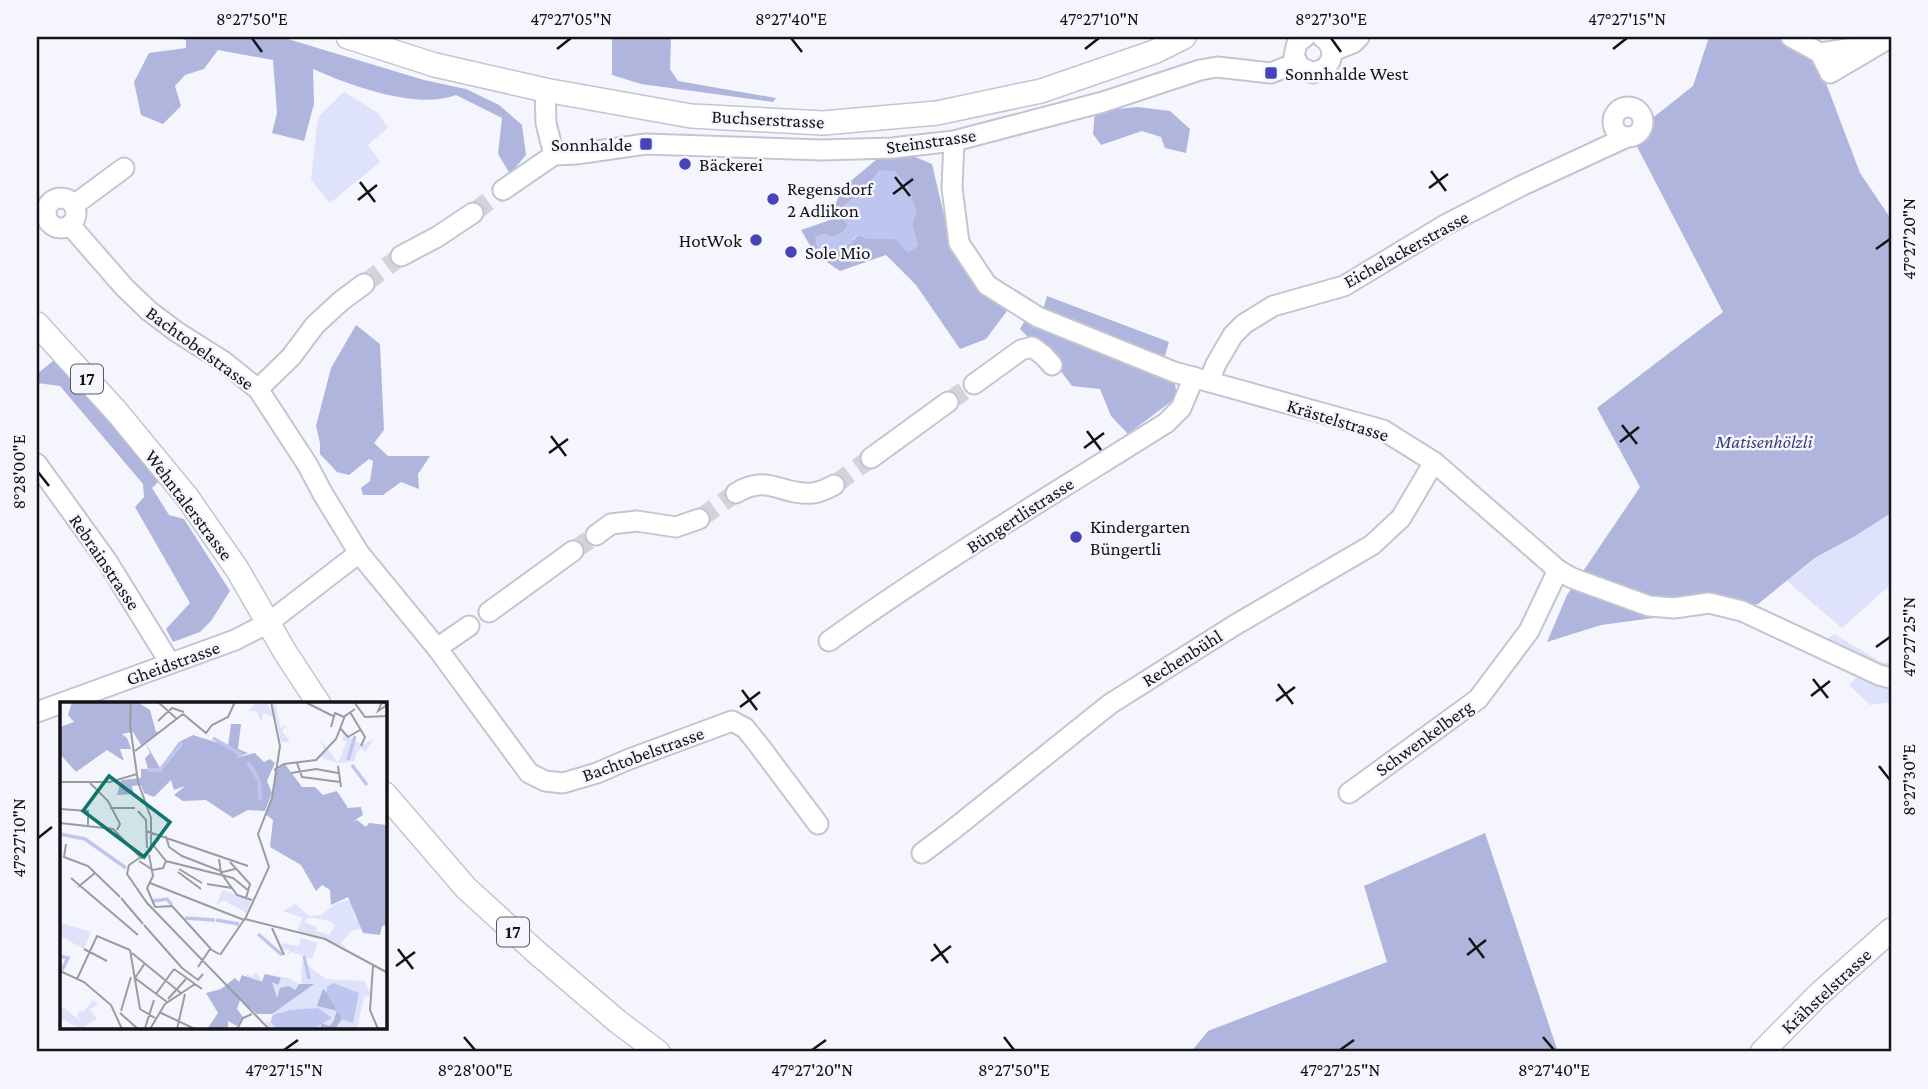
<svg xmlns="http://www.w3.org/2000/svg" width="1928" height="1089" font-family="'Crimson Pro',serif">
	<style>
		.green { fill: #dee2fa }
		.forest { fill: #afb5dd; fill-rule: evenodd }
		.water { fill: #bec5ee }
		.lines { fill: none; stroke-linecap: round; stroke-linejoin: round }
		.minor-tunnel { stroke: #d3d4db; stroke-width: 19; stroke-dasharray: 19 10; stroke-linecap: butt }
		.minor-casing { stroke: #c3c5d0; stroke-width: 23 }
		.major-casing { stroke: #c3c5d0; stroke-width: 26 }
		.minor { stroke: #fff; stroke-width: 19 }
		.major { stroke: #fff; stroke-width: 23 }
		.ticks { fill: none; stroke: #141418; stroke-width: 2.5 }
		.poi-dot { fill: #4642b8; stroke: #f5f6fd; stroke-width: 2.5 }
		.labels { text-anchor: middle; dominant-baseline: central; stroke-width: 5; stroke-linejoin: round; paint-order: stroke }
		.shield { fill: #f5f6fd; stroke: #58585d; stroke-width: 2 }
		.shield-label { font-size: 18px; font-weight: bold; fill: #141418 }
		.poi-label { font-size: 19px; fill: #141418; stroke: #f5f6fd; text-anchor: start }
		.street-label { font-size: 19px; fill: #141418; stroke: #f5f6fd }
		.park-label { font-size: 19px; font-style: italic; fill: #3a3f73; stroke: #f5f6fd }
		.inset-river { fill: none; stroke: #bec5ee; stroke-width: 3.5 }
		.inset-road { fill: none; stroke: #9b9ca1; stroke-width: 2 }
		.view { fill: #0f766e; fill-opacity: 0.15; stroke: #0f766e; stroke-width: 3.5 }
		.inset-edge { fill: none; stroke: #141418; stroke-width: 3.5 }
		.neatline { fill: none; stroke: #141418; stroke-width: 2.5 }
		.ticks-label { font-size: 18px; text-anchor: middle; fill: #141418 }
	</style>
	<rect width="100%" height="100%" fill="#f5f6fd"/>
	<g class="green">
		<path d="M344 92 378 113 388 128 368 145 380 162 330 203 311 180 317 124 320 115Z"/>
		<path d="M1891 513V584L1842 628 1787 581 1815 559Z"/>
		<path d="M1834 634 1881 662 1891 663V702L1870 705 1849 685 1867 668 1822 644Z"/>
	</g>
	<g class="forest">
		<path d="M174 37H281L424 80 466 89 499 105 522 125 526 155 510 174 498 154 502 118 456 95C417 110 351 86 313 69L314 104 304 141 272 133 277 113 273 60 218 50 204 69 185 75 175 86 181 106 163 124 141 115 134 82 149 53 186 48V40Z"/>
		<path d="M612 37H671L670 69 678 81 776 98 773 102 641 84 612 75Z"/>
		<path d="M1709 37H1788L1818 62 1860 173 1891 219V513L1855 536 1815 558 1758 604 1601 625 1547 642 1567 595 1640 487 1597 408 1723 312 1631 135 1693 86Z"/>
		<path d="M1138 107 1170 111 1190 129 1186 153 1165 148 1161 137 1142 131 1101 145 1093 134 1095 111Z"/>
		<path d="M908 154 932 164 950 241 982 291 1007 311 986 339 960 349 916 285 886 255 840 271 815 254 801 230 830 220 841 189 882 155ZM880 170 916 210 912 226 918 246 895 239H868L859 235 839 252 821 251 823 234 833 237 842 233 848 226 842 208 870 183Z"/>
		<path d="M1047 296 1169 342 1164 359 1043 310Z"/>
		<path d="M1025 320 1174 377 1177 397 1128 434 1111 416 1100 389 1072 386 1057 366 1020 329Z"/>
		<path d="M356 325 380 344 384 430 374 443 388 456H430L418 474 419 489 401 482 383 495H363L361 488 370 481 373 461 369 459 349 475 337 472 320 454V443L316 426 331 368Z"/>
		<path d="M59 356 158 482 152 488 169 515 184 519 230 591 211 621 200 632 173 642 166 629 190 603 135 507 144 497 143 484 60 386 37 383V374Z"/>
		<path d="M1485 833 1558 1052H1191L1208 1031 1387 962 1364 886Z"/>
	</g>
	<path class="water" d="M880 170 895 171 909 187 916 210 912 226 918 246 908 253 895 239H868L859 235 853 239V243L843 246 839 252 820 251 816 244 815 236 823 234 833 237 842 233 848 226 840 216 842 208 870 183Z"/>
	<g class="lines">
		<g class="minor-tunnel">
			<path d="M473 213 503 190"/>
			<path d="M364 284 401 256"/>
			<path d="M948 402 974 384"/>
			<path d="M834 485 871 458"/>
			<path d="M699 519 736 493"/>
			<path d="M573 551 596 535"/>
		</g>
		<g class="minor-casing">
			<g id="minor">
				<path d="M1305 37 1297 43 1294 56 1300 67 1313 73 1325 68C1335 58 1334 45 1322 37"/>
				<path d="M1791 37 1820 53 1830 73 1891 37"/>
				<path d="M1332 51 1353 43 1359 37"/>
				<path d="M1820 53 1868 46"/>
				<path d="M545 90 546 123 554 155"/>
				<circle cx="1628" cy="122" r="15"/>
				<path d="M954 141 952 188 959 243 987 285 1038 317 1174 372 1383 430 1434 462 1558 570 1572 578 1649 606 1674 608 1709 603 1742 611 1879 675 1891 678"/>
				<path d="M554 155 576 154 646 144 822 150 892 148 954 141 1103 102 1200 70 1217 67 1271 73 1296 63"/>
				<path d="M503 190 554 155"/>
				<circle cx="61" cy="213" r="15"/>
				<path d="M74 205 124 168"/>
				<path d="M70 225 124 287 149 311 177 332 223 361 258 389 307 464 323 494 359 553 437 648 529 773 545 781 563 783 597 773 627 760 732 721 745 728 758 744 818 824"/>
				<path d="M401 256 437 237 473 213"/>
				<path d="M1209 381 1216 364 1233 335 1244 324 1273 306 1344 286 1445 225 1521 186 1627 137"/>
				<path d="M974 384 1021 350 1032 347 1043 355 1052 365"/>
				<path d="M258 389 291 357 315 325 341 301 364 284"/>
				<path d="M871 458 948 402"/>
				<path d="M37 464 107 561 170 663"/>
				<path d="M736 493C769 473 781 496 813 493 820 492 827 489 834 485"/>
				<path d="M596 535 611 524 637 521 676 527 699 519"/>
				<path d="M489 612 573 551"/>
				<path d="M829 641C938 563 1053 494 1166 423L1181 408 1194 377"/>
				<path d="M437 648 469 626"/>
				<path d="M37 712 235 640 268 623 359 553"/>
				<path d="M1349 793 1478 699 1529 631 1558 570"/>
				<path d="M922 853 950 832 1110 704 1235 625 1372 545 1401 518 1434 462"/>
			</g>
		</g>
		<g class="major-casing">
			<g id="major">
				<path d="M348 37 435 65 545 90 691 116 823 123 937 113 1041 91 1154 52 1184 37"/>
				<path d="M37 324 117 412 187 497 237 569 285 652 319 704"/>
				<path d="M385 794 466 888 535 951 617 1021 658 1052"/>
				<path d="M1762 1052 1818 995 1891 930"/>
			</g>
		</g>
		<use href="#minor" class="minor"/>
		<use href="#major" class="major"/>
	</g>
	<path class="ticks" d="M252 38 262 52M791 38 802 52M1331 38 1341 52M557 49 571 38M1085 49 1099 38M1613 49 1627 38M1431 171 1446 191M895 177 910 196M360 182 375 202M1429 188 1448 174M893 194 913 179M358 200 377 185M1876 249 1890 239M1622 425 1637 444M1087 431 1101 450M551 436 566 456M1620 442 1639 427M1084 448 1104 433M549 453 568 439M38 472 49 486M1876 647 1890 637M1813 679 1828 698M1278 684 1293 704M742 690 757 710M1811 696 1830 681M1276 701 1295 687M740 707 760 692M1879 766 1890 780M38 838 52 827M1469 938 1484 958M934 944 948 963M398 949 413 969M1467 955 1486 940M931 961 951 946M396 966 415 952M464 1037 475 1050M1004 1037 1014 1050M1543 1037 1554 1050M284 1050 298 1040M812 1050 826 1040M1340 1050 1354 1040"/>
	<g class="poi-dot">
		<rect x="1264" y="66" width="14" height="14" rx="3.5"/>
		<rect x="639" y="137" width="14" height="14" rx="3.5"/>
		<circle cx="685" cy="164" r="7"/>
		<circle cx="773" cy="199" r="7"/>
		<circle cx="756" cy="240" r="7"/>
		<circle cx="791" cy="252" r="7"/>
		<circle cx="1076" cy="537" r="7"/>
	</g>
	<g class="labels">
		<g class="shield">
			<rect x="71" y="364.5" width="32" height="29" rx="5"/>
			<rect x="497" y="917.5" width="32" height="29" rx="5"/>
		</g>
		<g class="shield-label">
			<text x="87" y="379">17</text>
			<text x="513" y="932">17</text>
		</g>
		<g class="poi-label">
			<text x="1285" y="73">Sonnhalde West</text>
			<text x="632" y="144" text-anchor="end">Sonnhalde</text>
			<text x="699" y="164">Bäckerei</text>
			<text x="787" y="188">Regensdorf<tspan x="787" dy="22">2 Adlikon</tspan></text>
			<text x="742" y="240" text-anchor="end">HotWok</text>
			<text x="805" y="252">Sole Mio</text>
			<text x="1090" y="526">Kindergarten<tspan x="1090" dy="22">Büngertli</tspan></text>
		</g>
		<g class="street-label">
			<text transform="translate(768 119) rotate(3)">Buchserstrasse</text>
			<text transform="translate(931 141) rotate(-8)">Steinstrasse</text>
			<text transform="translate(1406 249) rotate(-29)">Eichelackerstrasse</text>
			<text transform="translate(200 348) rotate(36)">Bachtobelstrasse</text>
			<text transform="translate(1338 420) rotate(17)">Krästelstrasse</text>
			<text transform="translate(189 505) rotate(53)">Wehntalerstrasse</text>
			<text transform="translate(1020 515) rotate(-33)">Büngertlistrasse</text>
			<text transform="translate(105 562) rotate(56)">Rebrainstrasse</text>
			<text transform="translate(1182 658) rotate(-32)">Rechenbühl</text>
			<text transform="translate(173 663) rotate(-20)">Gheidstrasse</text>
			<text transform="translate(1424 738) rotate(-36)">Schwenkelberg</text>
			<text transform="translate(643 754) rotate(-20)">Bachtobelstrasse</text>
			<text transform="translate(1826 991) rotate(-43)">Krähstelstrasse</text>
		</g>
		<g class="park-label">
			<text x="1764" y="441">Matisenhölzli</text>
		</g>
	</g>
	<g transform="translate(60 702)">
		<rect width="327" height="327" fill="#f5f6fd"/>
		<path d="M196 0 207 1 210 8 215 0 221 27 224 23 233 30 225 25 222 29 230 40H221L216 16 203 11 201 20 197 9H188ZM283 31 302 43 314 37 305 50 302 46 297 50 294 59 277 61 260 55 264 49 261 38 278 61 287 39H283ZM162 188 191 198 187 211 163 198 156 204ZM291 198 295 216 304 226 293 228 281 241 287 246 237 228 243 216 223 209 235 202 249 214 261 213 277 201ZM249 215 270 219 275 224 269 233 256 229 257 225 244 220ZM0 221 31 230 24 247 0 234ZM241 236 258 241 252 257 232 250 227 254 230 248H222L221 241 238 244ZM242 259 266 277 305 279 311 293 304 295 297 327H210L205 319 209 321 214 310 184 271 193 275 195 270 202 278 205 272 229 276 238 281 236 286 241 283ZM33 298 38 303 30 307 37 317 21 327 0 316V303L22 320 17 314 20 308 23 310Z" fill="#dee2fa" fill-rule="evenodd"/>
		<path d="M12 0 79 1 90 8 96 30 102 29 81 43 73 30 62 32 67 36 71 47H60L64 59 47 48 16 70 0 52V25L14 20 8 13ZM171 22H181L178 47 188 51 174 56 195 51 204 60 210 57 215 61 207 79 212 91 205 109 188 108 173 116 146 98 123 99 114 93 125 84 114 88 111 78 94 95 84 91 81 83 72 84 74 92 57 93 61 78 81 76V67H88L85 56 90 51 85 40 100 66 119 40 133 33 168 44ZM225 62 242 85H255L263 93 277 89 288 106 301 105 303 113 292 120 297 118 306 125 309 121 327 123V223L322 224 320 233 303 231 288 195 271 203 270 188 262 183 256 189 241 163 210 145 213 118 205 112 214 90 215 69ZM205 272 221 276 218 283 212 280 217 296 220 286 229 284 235 288 239 282H254L212 312H197L180 298 177 307 183 315 177 324 168 319V327H147L158 311 146 291 161 287 175 276 179 280 182 273 202 280ZM263 287 274 297 282 317 275 327H261V321L269 324 273 320 277 309 257 304Z" fill="#afb5dd"/>
		<path d="M273 281 299 291 293 321 282 317 267 292V285ZM258 306 272 316 253 327H217L211 320 213 313 230 308Z" fill="#bec5ee"/>
		<path class="inset-river" d="M153 36 182 53M288 58 295 34M188 60 199 79 200 98M292 63 307 83M88 68H100L122 41M0 132 25 137 66 166M93 199 107 197 112 203M125 216 155 218M156 218 179 222M198 232 222 253M0 254 8 256 2 268M244 254 249 277"/>
		<path class="inset-road" d="M71 0 70 23 78 80 91 116V148L69 163 67 172 87 201 209 327M98 0 117 17M245 0 273 14M294 0 305 15 328 14M322 0 318 9 327 3 323 0M290 10 305 35 301 44M123 12 146 31 152 23 168 15 175 0M98 19 112 6 124 10M271 25 275 11 284 15M280 26 288 35 300 28M75 49 123 12M237 61 242 75 280 80M278 64 281 85M214 68 224 62 256 58 276 37 285 14 295 7M231 71 256 67 278 71M0 80H50L77 72M30 81 48 99 60 122 57 128M50 106H75M0 107 28 109V123M78 109 86 118 87 146M0 121 53 127 82 157M86 129 188 164M106 134 109 145 122 154 163 170 175 167M6 142 4 155 28 164 60 195M94 144 106 159 173 176 189 189M89 153 93 174 87 186 95 205M159 157 161 171 177 193 192 198M79 159 93 168 103 166 106 159M170 160 190 182 186 196M119 167 142 181M118 170 141 187M11 176 78 233M90 181 184 218M147 182 172 186M18 185 35 171M61 196 83 222M95 205 112 204 151 247M185 217 265 237 328 271M84 223 122 266 138 278 143 272M212 226 224 253M24 247 47 259M70 248 80 307 95 316M72 251 122 292M160 253 186 215 209 165 198 132 212 96 220 44 211 0M85 261 75 276 107 300M313 264 310 308 318 327M138 265 150 247 159 252M114 267 142 287M0 269 24 280 51 303 62 327M17 277 37 234 70 248M96 292 114 267M108 297 126 277M61 309 71 275M99 310 135 327M60 311 78 327M85 326 94 298M90 327 105 302 135 282M117 327 125 292M177 327 183 316 192 312"/>
		<path class="view" d="M49 74 110 120 84 155 23 109Z"/>
		<rect width="327" height="327" class="inset-edge"/>
	</g>
	<rect width="1928" height="1089" fill="none" stroke="#f5f6fd" stroke-width="77"/>
	<rect x="38" y="38" width="1852" height="1012" class="neatline"/>
	<g class="ticks-label">
		<text x="252" y="25">8°27'50"E</text>
		<text x="571" y="25">47°27'05"N</text>
		<text x="791" y="25">8°27'40"E</text>
		<text x="1099" y="25">47°27'10"N</text>
		<text x="1331" y="25">8°27'30"E</text>
		<text x="1627" y="25">47°27'15"N</text>
		<text transform="translate(1909 239) rotate(-90)" y="6">47°27'20"N</text>
		<text transform="translate(19 472) rotate(-90)" y="6">8°28'00"E</text>
		<text transform="translate(1909 637) rotate(-90)" y="6">47°27'25"N</text>
		<text transform="translate(1909 780) rotate(-90)" y="6">8°27'30"E</text>
		<text transform="translate(19 838) rotate(-90)" y="6">47°27'10"N</text>
		<text x="284" y="1076">47°27'15"N</text>
		<text x="475" y="1076">8°28'00"E</text>
		<text x="812" y="1076">47°27'20"N</text>
		<text x="1014" y="1076">8°27'50"E</text>
		<text x="1340" y="1076">47°27'25"N</text>
		<text x="1554" y="1076">8°27'40"E</text>
	</g>
</svg>
